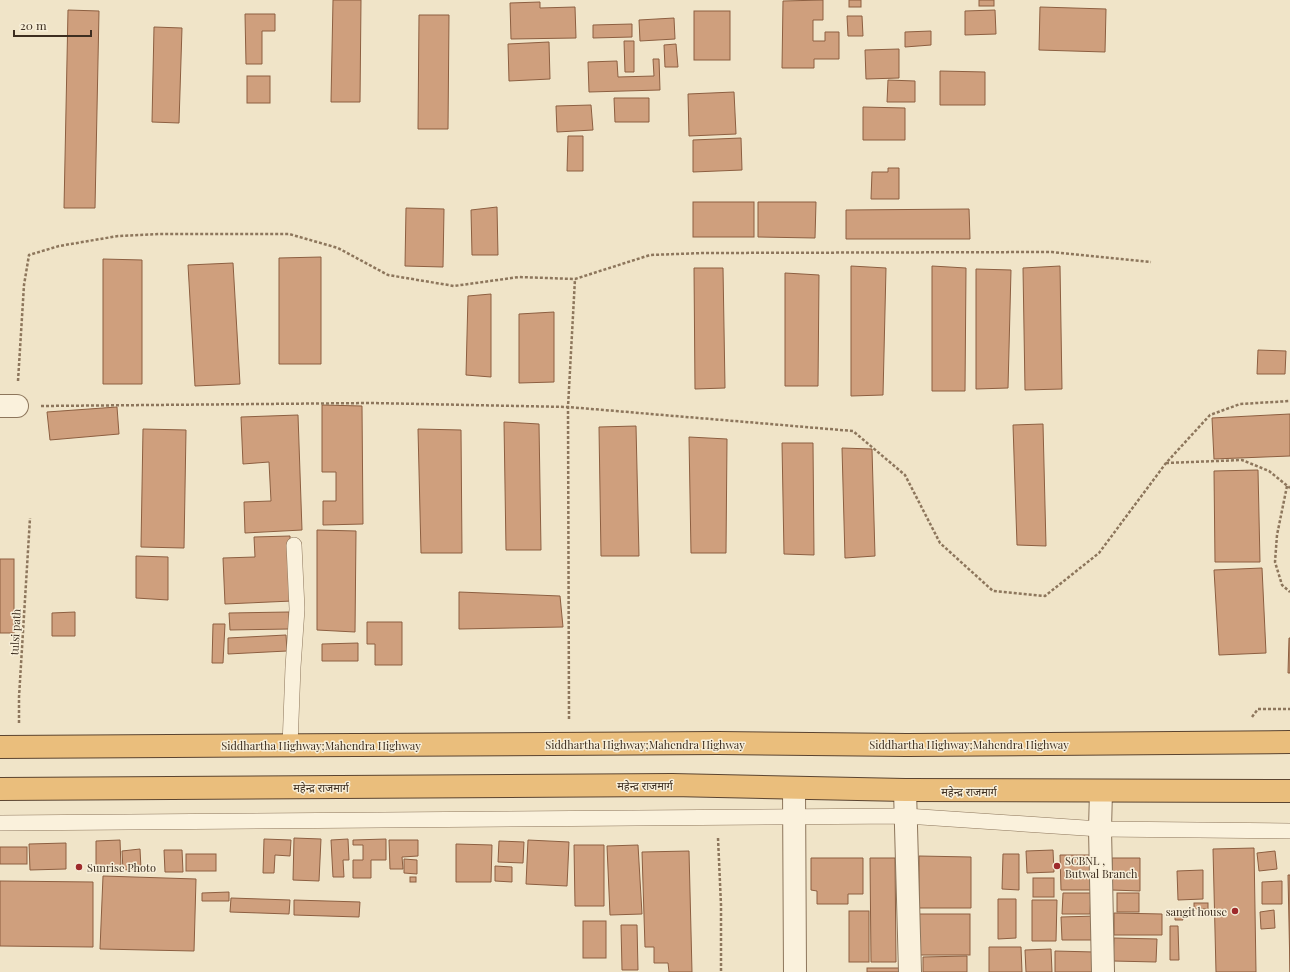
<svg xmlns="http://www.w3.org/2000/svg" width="1290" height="972" font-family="'Playfair Display','Noto Sans Devanagari',serif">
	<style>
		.building { fill: #cf9f7d; stroke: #8d5f41 }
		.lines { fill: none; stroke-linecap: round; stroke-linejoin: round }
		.service-casing { stroke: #8d765c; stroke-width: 16 }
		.minor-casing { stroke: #8d765c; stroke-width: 24 }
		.trunk-casing { stroke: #5b4430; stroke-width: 24 }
		.path { stroke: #8d765c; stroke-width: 2.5; stroke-dasharray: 3 2; stroke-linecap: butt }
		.service { stroke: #faf1dc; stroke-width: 15 }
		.minor { stroke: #faf1dc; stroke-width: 22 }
		.trunk { stroke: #eabe7c; stroke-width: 22 }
		.poi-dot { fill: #9e2a2b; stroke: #f7eed8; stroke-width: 1.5 }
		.labels { text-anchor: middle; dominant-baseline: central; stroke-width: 3; stroke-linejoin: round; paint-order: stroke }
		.street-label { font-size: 11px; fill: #3d2e20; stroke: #f7eed8 }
		.poi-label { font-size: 11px; fill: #3d2e20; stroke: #f7eed8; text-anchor: start }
	</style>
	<rect width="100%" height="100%" fill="#f0e4c8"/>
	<g class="building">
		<path d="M333 0H361L360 102H331Z"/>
		<path d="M823 0V20H813V41H825V32H839V59H814V68H782L783 1Z"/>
		<rect x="849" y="0" width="12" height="7"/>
		<rect x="979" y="0" width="15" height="6"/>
		<path d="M540 2V8L575 7 576 38 511 39 510 3Z"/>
		<path d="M1040 7 1106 9 1105 52 1039 50Z"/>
		<path d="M68 10 99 11 95 208H64Z"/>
		<path d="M995 10 996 34 965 35V11Z"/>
		<rect x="694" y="11" width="36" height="49"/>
		<path d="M245 14H275V31H262V64H246Z"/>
		<path d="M419 15H449L448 129H418Z"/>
		<path d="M847 16H862L863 36H848Z"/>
		<path d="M674 18 675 39 640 41 639 20Z"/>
		<path d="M632 24V37L593 38V25Z"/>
		<path d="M154 27 182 28 179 123 152 122Z"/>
		<path d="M931 31V45L905 47V32Z"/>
		<path d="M624 41H634V72H625Z"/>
		<path d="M549 42 550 79 509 81 508 44Z"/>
		<path d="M676 44 678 67H665L664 45Z"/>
		<path d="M899 49V78L866 79 865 50Z"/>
		<path d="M653 59H659L660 90 589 92 588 62 617 61 618 77 654 76Z"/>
		<path d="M940 71 985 72V105H940Z"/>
		<rect x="247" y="76" width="23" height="27"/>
		<path d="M888 80 915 81V102H887Z"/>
		<path d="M734 92 736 134 689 136 688 94Z"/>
		<path d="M614 98H649V122H615Z"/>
		<path d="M591 105 593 130 557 132 556 106Z"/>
		<path d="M863 107 905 108V140H863Z"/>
		<path d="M568 136H583V171H567Z"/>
		<path d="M741 138 742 170 693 172V140Z"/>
		<path d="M888 168H899V199H871L872 172H888Z"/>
		<rect x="693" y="202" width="61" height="35"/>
		<path d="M758 202H816L815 238 758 237Z"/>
		<path d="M497 207 498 255H472L471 210Z"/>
		<path d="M406 208 444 209 443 267 405 266Z"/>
		<path d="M969 209 970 239H846V210Z"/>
		<path d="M321 257V364H279V258Z"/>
		<path d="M103 259 142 260V384H103Z"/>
		<path d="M233 263 240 384 195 386 188 265Z"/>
		<path d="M851 266 886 268 883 395 851 396Z"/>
		<path d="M932 266 966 268 965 391H932Z"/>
		<path d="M1060 266 1062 389 1025 390 1023 268Z"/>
		<path d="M694 268H723L725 388 695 389Z"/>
		<path d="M976 269 1011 270 1008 388 976 389Z"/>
		<path d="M785 273 819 275 818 386H785Z"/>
		<path d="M491 294V377L466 375 468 296Z"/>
		<path d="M554 312V382L519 383V314Z"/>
		<path d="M1258 350 1286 351 1285 374H1257Z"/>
		<path d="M322 405 362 406 363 524 323 525V501H336V472H322Z"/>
		<path d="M117 407 119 434 50 440 47 412Z"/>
		<path d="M1290 414V456L1214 459 1212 418Z"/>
		<path d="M298 415 302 530 245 533 244 502 271 501 269 462 243 464 241 417Z"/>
		<path d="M504 422 539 424 541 550H506Z"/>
		<path d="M1043 424 1046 546 1017 545 1013 425Z"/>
		<path d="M636 426 639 556H601L599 427Z"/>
		<path d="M143 429 186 430 184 548 141 547Z"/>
		<path d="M418 429 461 430 462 553H421Z"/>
		<path d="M689 437 727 439 726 553H691Z"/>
		<path d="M782 443H813L814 555 784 554Z"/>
		<path d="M842 448 872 449 875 556 845 558Z"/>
		<path d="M1258 470 1260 562H1215L1214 471Z"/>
		<path d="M317 530 356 531 355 632 317 630Z"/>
		<path d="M290 536 292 601 225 604 223 558 255 557 254 537Z"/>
		<path d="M136 556 168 557V600L136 598Z"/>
		<rect x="0" y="559" width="14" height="74"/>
		<path d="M1262 568 1266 653 1219 655 1214 570Z"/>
		<path d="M459 592 560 596 563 627 459 629Z"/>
		<path d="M75 612V636H52V613Z"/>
		<path d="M289 612V629L230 630 229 613Z"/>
		<path d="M367 622H402V665H375V644H367Z"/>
		<path d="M213 624H225L223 663H212Z"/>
		<path d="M286 635 287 651 228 654V638Z"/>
		<path d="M1289 638H1290V673H1288Z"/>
		<path d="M358 643V661H322V644Z"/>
		<path d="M294 838 321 839 319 881 293 880Z"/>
		<path d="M264 839 291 840 290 856 275 855 274 873H263Z"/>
		<path d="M348 839 349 860H343L344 877H333L331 840Z"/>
		<path d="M386 839V860H371V878H353V860H363V845H353V840Z"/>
		<path d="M120 840 121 868 96 869V841Z"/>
		<path d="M389 840H418V856L402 857 403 869H390Z"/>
		<path d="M528 840 569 842 567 886 526 884Z"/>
		<path d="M499 841 524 842 523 863 498 862Z"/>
		<path d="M66 843V869L30 870 29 844Z"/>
		<path d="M456 844 492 845 491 882H456Z"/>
		<path d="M574 845H604V906H575Z"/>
		<path d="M638 845 642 914 610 915 607 846Z"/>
		<rect x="0" y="847" width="27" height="17"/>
		<path d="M1254 848 1256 972H1216L1213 849Z"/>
		<path d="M140 849 141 869 123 870 122 851Z"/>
		<path d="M164 850H182L183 872H165Z"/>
		<path d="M1053 850 1054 872 1027 873 1026 851Z"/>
		<path d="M689 851 692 972H669L668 963H654V947H645L642 852Z"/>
		<path d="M1275 851 1277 869 1259 871 1257 853Z"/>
		<rect x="186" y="854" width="30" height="17"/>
		<path d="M1003 854H1019V890L1002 889Z"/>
		<path d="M1060 855H1093V890H1061Z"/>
		<path d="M919 856 971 857V908H919Z"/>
		<path d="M811 858H863V894H848V904H817V891L811 890Z"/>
		<path d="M870 858H895L896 962H871Z"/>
		<path d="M1112 858H1140V891L1112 890Z"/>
		<path d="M404 859 417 860V874L404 873Z"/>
		<path d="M495 866 512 867V882L495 881Z"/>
		<path d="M1203 870V899L1178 900 1177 871Z"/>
		<path d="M1288 875H1290V972Z"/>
		<path d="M103 876 196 879 194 951 100 949Z"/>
		<rect x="410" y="877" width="6" height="5"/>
		<rect x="1033" y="878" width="21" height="19"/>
		<path d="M0 881 93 882V947L0 946Z"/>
		<path d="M1282 881V904H1262V882Z"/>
		<path d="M229 892V901H202V893Z"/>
		<path d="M1063 893H1091L1090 914H1062Z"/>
		<rect x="1117" y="893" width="22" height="19"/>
		<path d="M231 898 290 900 289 914 230 912Z"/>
		<path d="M998 899H1016V938L998 939Z"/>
		<path d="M294 900 360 902 359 917 294 915Z"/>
		<path d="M1032 900H1057L1056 941H1032Z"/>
		<rect x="1194" y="903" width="14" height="6"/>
		<path d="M1175 910H1182L1183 920H1175Z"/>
		<path d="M1274 910 1275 928 1261 929 1260 912Z"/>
		<rect x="849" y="911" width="20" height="51"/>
		<path d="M1114 913 1162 914V935H1114Z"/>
		<rect x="917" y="914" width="53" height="41"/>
		<path d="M1096 916V940H1062L1061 917Z"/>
		<rect x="583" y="921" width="23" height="37"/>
		<path d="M621 925H637L638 970H622Z"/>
		<path d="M1170 926H1178L1179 960H1170Z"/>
		<path d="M1114 938 1157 939 1156 962 1113 961Z"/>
		<path d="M989 947H1021L1022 972H989Z"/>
		<path d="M1051 949 1052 972H1026L1025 950Z"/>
		<path d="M1055 951 1094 952V972H1055Z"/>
		<path d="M967 956V972H923V957Z"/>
		<rect x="867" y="968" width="35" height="4"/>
	</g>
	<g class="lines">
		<g class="service-casing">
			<g id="service">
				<path d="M290 746 293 667 297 609 294 545"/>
				<path d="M0 823 906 816 1100 829 1290 831"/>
			</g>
		</g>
		<g class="minor-casing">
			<g id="minor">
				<path d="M0 406H17"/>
				<path d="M794 788 795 972"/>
				<path d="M905 790 910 972"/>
				<path d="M1101 791 1100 829 1103 972"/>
			</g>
		</g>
		<g class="trunk-casing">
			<g id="trunk">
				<path d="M0 747 718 743 907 745 1290 742"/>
				<path d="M0 789 672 785 905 790 1290 791"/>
			</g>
		</g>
		<g class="path">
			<path d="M18 381 24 285 29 255 59 246 118 236 159 234H289L338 248 388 275 454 286 519 277 575 279 650 255 704 253 1052 252 1151 262"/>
			<path d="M41 406 371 403 568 407 853 431 905 475 940 543 993 591 1045 596 1099 553 1166 463 1210 415 1240 404 1290 401"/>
			<path d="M1166 463 1242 460 1269 471 1290 488"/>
			<path d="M1287 486 1277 535 1275 562 1282 585 1290 592"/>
			<path d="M1252 717 1258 709H1290"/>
			<path d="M569 719 568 407 575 279"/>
			<path d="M19 723V697L30 518"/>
			<path d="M718 838 721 905V972"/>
		</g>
		<use href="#service" class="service"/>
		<use href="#minor" class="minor"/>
		<use href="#trunk" class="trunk"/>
	</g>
	<g class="poi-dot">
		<circle cx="1057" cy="866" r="4"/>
		<circle cx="79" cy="867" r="4"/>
		<circle cx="1235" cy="911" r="4"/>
	</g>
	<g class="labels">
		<g class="street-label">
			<text transform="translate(15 632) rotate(-87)">tulsi path</text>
			<text x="645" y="744">Siddhartha Highway;Mahendra Highway</text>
			<text x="969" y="744">Siddhartha Highway;Mahendra Highway</text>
			<text x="321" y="745">Siddhartha Highway;Mahendra Highway</text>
			<text x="645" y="785">महेन्द्र राजमार्ग</text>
			<text x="321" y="787">महेन्द्र राजमार्ग</text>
			<text x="969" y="791">महेन्द्र राजमार्ग</text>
		</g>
		<g class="poi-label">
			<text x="1065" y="860">SCBNL ,<tspan x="1065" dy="13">Butwal Branch</tspan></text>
			<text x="87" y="867">Sunrise Photo</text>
			<text x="1227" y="911" text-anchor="end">sangit house</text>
		</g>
	</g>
	<path d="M14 30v6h77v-6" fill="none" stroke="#3d2e20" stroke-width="2"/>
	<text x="20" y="30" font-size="12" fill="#3d2e20" stroke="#f7eed8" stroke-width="3" paint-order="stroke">20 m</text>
</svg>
